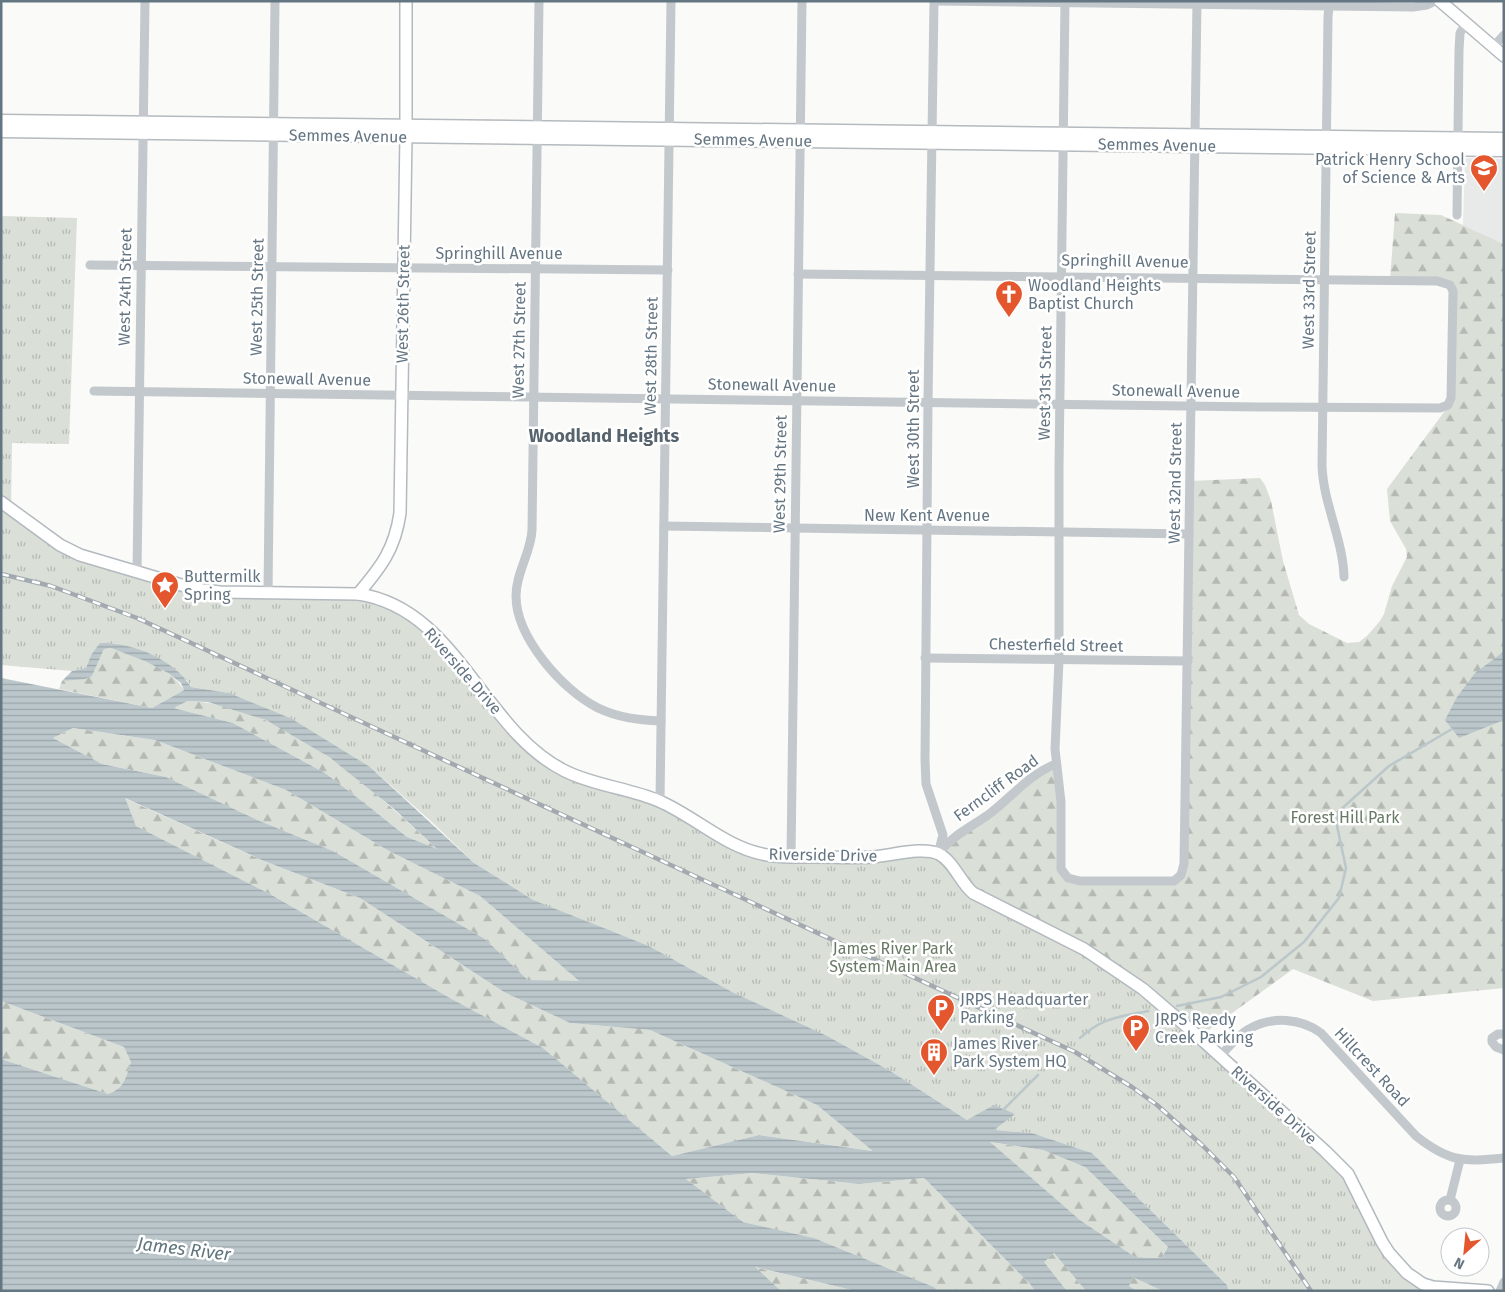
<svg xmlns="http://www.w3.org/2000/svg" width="1505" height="1292" font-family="'Fira Sans',sans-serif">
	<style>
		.built { fill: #e8e9e9 }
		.forest { fill: url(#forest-firs) }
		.park { fill: url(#park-tufts) }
		.water { fill: url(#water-rules); fill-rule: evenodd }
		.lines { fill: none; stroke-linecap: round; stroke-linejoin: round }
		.stream { stroke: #bbc7cb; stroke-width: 2.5 }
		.secondary-casing { stroke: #b3babf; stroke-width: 14 }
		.primary-casing { stroke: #b5babe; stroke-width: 15 }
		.street { stroke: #c3c8cc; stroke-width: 9 }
		.secondary { stroke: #fff; stroke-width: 11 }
		.primary { stroke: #fff; stroke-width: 12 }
		.rail-casing { stroke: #a2aab0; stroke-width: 4.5 }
		.rail { stroke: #fff; stroke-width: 2.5; stroke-dasharray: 8; stroke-linecap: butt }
		.labels { text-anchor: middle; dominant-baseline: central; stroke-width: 5; stroke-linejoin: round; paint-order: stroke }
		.street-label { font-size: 16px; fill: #657683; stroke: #fff }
		.poi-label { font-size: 16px; fill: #657683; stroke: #fff; text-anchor: start }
		.park-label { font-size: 16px; fill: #687a64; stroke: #fff }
		.neighbourhood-label { font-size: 18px; font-weight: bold; fill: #57646e; stroke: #fff }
		.water-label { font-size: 18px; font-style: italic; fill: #60757c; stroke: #fff }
	</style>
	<defs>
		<pattern id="forest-firs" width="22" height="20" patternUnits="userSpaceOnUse" patternTransform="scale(1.25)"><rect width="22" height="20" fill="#dadfd7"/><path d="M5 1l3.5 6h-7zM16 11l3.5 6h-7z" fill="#b4b9b4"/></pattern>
		<pattern id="park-tufts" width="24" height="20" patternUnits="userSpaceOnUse" patternTransform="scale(1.25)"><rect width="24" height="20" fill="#dadfd7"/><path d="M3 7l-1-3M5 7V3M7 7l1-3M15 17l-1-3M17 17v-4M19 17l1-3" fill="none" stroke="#b4b9b4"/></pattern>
		<pattern id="water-rules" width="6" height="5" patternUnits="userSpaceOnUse" patternTransform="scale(1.25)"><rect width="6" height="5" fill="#bbc7cb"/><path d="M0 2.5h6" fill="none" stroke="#9ca6aa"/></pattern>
	</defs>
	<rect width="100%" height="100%" fill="#fafaf8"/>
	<path class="built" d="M1465 158 1504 159V244L1463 225Z"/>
	<g class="forest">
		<path d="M1395 213 1441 215 1504 244V988L1373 1001 1293 969 1199 1037 981 898 942 856 947 842 1056 764 1061 866 1068 878 1172 880 1181 875 1190 481 1260 478 1265 485 1271 501 1283 561 1299 615 1309 624 1347 643 1359 642 1367 636 1380 621 1384 614 1392 586 1407 557 1406 549 1390 521 1387 489 1450 404 1449 286 1390 280Z"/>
		<path d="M111 648C133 655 173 669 184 690L152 708 59 689 62 681 92 676 104 649Z"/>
		<path d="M188 701C283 704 372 789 438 850L407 837 367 805 325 773 233 723 172 708Z"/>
		<path d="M73 728 155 740 286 790 389 851 480 896 580 982 528 980 485 939 333 851 260 821 166 777 102 764 53 738Z"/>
		<path d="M124 798 264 861 360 898 504 992 570 1023 650 1030 817 1105 874 1151 759 1135 672 1156 543 1048 450 998 270 894 136 826Z"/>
		<path d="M1 1001 124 1047 131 1061C127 1077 125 1087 108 1094L1 1059Z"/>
		<path d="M989 1142 1043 1150 1085 1167 1168 1247 1162 1257 1154 1258 1135 1257 1080 1220Z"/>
		<path d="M753 1173 859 1184 924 1178 1030 1284 1035 1291H938L934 1287 814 1238 743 1222 686 1179Z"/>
		<path d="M1054 1253 1086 1291H1067L1043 1261Z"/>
		<path d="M754 1267 856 1291H781Z"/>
		<path d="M1133 1276 1163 1291H1137L1129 1286Z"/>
	</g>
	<path class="park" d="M1 216 77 218 69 444 12 443 11 509 60 545 195 589 349 594 409 614 545 760 640 794 759 854 934 853 963 883 1104 962 1337 1162 1375 1229 1415 1279 1488 1291H1229L1227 1285 1092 1153 1032 1133 993 1130 1014 1114 1003 1110 967 1120 892 1072 734 993 649 946 533 901 474 863 433 823 370 767 229 693 191 687 187 680 115 643 91 655 86 668 72 671 1 665Z"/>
	<g class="water">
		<path d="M100 643C131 642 174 659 191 687L229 693 292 719 370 767 474 863 533 900 649 946 734 993 827 1036 892 1072 967 1120 994 1105 1015 1114 994 1130 1032 1133 1092 1153 1227 1285 1229 1291H1163L1133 1277 1129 1286 1137 1291H1086L1054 1253 1044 1262 1067 1291H1035L1030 1284 924 1178 859 1184 753 1173 686 1179 743 1222 814 1238 934 1287 938 1291H856L755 1267 781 1291H1V1059L108 1094C125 1088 126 1077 131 1062L124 1047 1 1001V678L152 708 184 690 181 683 168 673 145 661 111 648 104 649 92 676 85 679 62 681 72 671 86 668 91 655ZM188 701 208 702 266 720 329 757 393 808 437 849 407 837 367 805 325 773 233 723 173 708ZM73 728 155 740 286 790 389 851 480 896 579 981 528 980 485 939 333 851 260 821 166 777 102 764 53 738ZM125 798 264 861 360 898 504 992 570 1023 650 1030 817 1105 873 1151 759 1135 672 1156 543 1048 450 998 270 894 136 826ZM990 1142 1043 1150 1085 1167 1168 1247 1162 1257 1154 1258 1135 1257 1080 1220Z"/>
		<path d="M1504 649V720L1459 738 1445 720 1457 697 1475 673 1502 653Z"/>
	</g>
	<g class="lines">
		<g class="stream">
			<path d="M1177 1006 1221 997 1261 977 1304 942 1339 898 1346 868 1337 826 1338 812 1389 766 1452 729"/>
			<path d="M1080 1038C1103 1017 1120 1017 1148 1011"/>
			<path d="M1003 1110 1038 1075"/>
		</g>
		<g class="secondary-casing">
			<g id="secondary">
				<path d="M1440 1 1504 56"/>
				<path d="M406 126V1"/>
				<path d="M1 502 60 545 80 555 195 589 220 592 358 594C457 608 482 730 565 771 595 786 629 788 659 801 694 816 724 846 762 854 779 858 798 857 815 857 834 857 853 858 872 857 890 856 923 846 939 854 954 862 960 882 973 893L1084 949 1143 989 1199 1037 1325 1151 1348 1174 1382 1242 1389 1253 1407 1273 1423 1284 1433 1287 1488 1291"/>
				<path d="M358 594C381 567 395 549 400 513L406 136"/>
			</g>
		</g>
		<g class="primary-casing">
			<g id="primary">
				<path d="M1 121 1504 139"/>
				<path d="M1 131 1504 150"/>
			</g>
		</g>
		<g class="street">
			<path d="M539 1 532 530C531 553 516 572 516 596 516 637 562 690 598 708 619 718 639 720 661 721"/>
			<path d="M934 1 928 402 925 760 926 784 943 835 938 854"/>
			<path d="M936 1 1413 7 1427 5 1435 1"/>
			<path d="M1065 1 1059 468V660L1055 749 1061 802V869L1068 878 1080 881H1174L1181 875 1184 864 1197 1"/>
			<path d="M1333 1 1329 6 1328 17 1322 465C1323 503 1343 539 1344 577"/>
			<path d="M1493 47 1504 35"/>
			<path d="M1457 215 1459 50 1460 33 1466 23"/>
			<path d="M90 265 668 270"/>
			<path d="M94 391 1258 407 1440 408 1448 405 1451 398 1453 291 1450 285 1437 281 798 274"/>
			<path d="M664 526 1189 534"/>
			<path d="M137 572 145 1"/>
			<path d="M268 592 275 1"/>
			<path d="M925 658 1188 661"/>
			<path d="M660 801 671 1"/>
			<path d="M941 850C954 835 972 826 988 815 1011 798 1029 774 1056 764"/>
			<path d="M791 857 802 1"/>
			<path d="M1504 1034H1498L1492 1038V1042L1496 1047 1504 1050"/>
			<path d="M1220 1056C1229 1047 1238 1035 1249 1029 1271 1016 1301 1018 1321 1033L1416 1136C1449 1162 1463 1162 1504 1158"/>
			<path d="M1450 1200 1460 1160"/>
			<circle cx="1448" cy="1208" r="8"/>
			<path d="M1500 1291 1504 1282"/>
		</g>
		<use href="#secondary" class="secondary"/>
		<use href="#primary" class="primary"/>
		<g class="rail-casing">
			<path id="rail" d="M1 574 51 586 137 618 1075 1052 1132 1087 1157 1105 1202 1145 1234 1177 1311 1291"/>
		</g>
		<use href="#rail" class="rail"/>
	</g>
	<defs>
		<g id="school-pin" transform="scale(1.4375)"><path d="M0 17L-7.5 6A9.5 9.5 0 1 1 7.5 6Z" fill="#e4572e" stroke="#fff"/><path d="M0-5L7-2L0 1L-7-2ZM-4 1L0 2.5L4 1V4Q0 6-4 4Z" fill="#fff"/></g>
		<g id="church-pin" transform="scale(1.4375)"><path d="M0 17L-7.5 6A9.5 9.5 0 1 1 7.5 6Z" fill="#e4572e" stroke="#fff"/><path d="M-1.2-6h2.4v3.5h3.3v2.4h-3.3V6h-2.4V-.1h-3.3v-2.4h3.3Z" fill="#fff"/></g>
		<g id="sight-pin" transform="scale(1.4375)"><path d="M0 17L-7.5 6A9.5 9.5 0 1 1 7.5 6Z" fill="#e4572e" stroke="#fff"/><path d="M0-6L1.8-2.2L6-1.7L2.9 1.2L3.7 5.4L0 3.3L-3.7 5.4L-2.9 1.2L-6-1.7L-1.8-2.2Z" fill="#fff"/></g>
		<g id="parking-pin" transform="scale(1.4375)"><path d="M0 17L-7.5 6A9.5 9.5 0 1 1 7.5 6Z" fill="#e4572e" stroke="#fff"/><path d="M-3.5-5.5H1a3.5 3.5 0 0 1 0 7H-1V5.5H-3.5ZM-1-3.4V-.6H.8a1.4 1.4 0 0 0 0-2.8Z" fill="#fff"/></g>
		<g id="building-pin" transform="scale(1.4375)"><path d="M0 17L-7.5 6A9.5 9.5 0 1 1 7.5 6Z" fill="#e4572e" stroke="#fff"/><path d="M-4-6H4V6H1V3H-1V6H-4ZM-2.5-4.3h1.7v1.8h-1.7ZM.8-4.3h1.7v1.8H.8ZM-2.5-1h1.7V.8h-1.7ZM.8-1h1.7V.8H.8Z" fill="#fff"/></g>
	</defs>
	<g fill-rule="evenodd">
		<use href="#school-pin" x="1484" y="168"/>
		<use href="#church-pin" x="1009" y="294"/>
		<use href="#sight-pin" x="165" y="585"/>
		<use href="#parking-pin" x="941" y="1008"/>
		<use href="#parking-pin" x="1136" y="1028"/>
		<use href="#building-pin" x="934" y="1052"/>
	</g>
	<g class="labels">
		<g class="street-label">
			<text transform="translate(348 136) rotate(1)">Semmes Avenue</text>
			<text transform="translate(753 140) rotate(1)">Semmes Avenue</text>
			<text transform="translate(1157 145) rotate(1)">Semmes Avenue</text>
			<text x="499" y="253">Springhill Avenue</text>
			<text transform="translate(1125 261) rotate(1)">Springhill Avenue</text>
			<text transform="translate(125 287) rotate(-89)">West 24th Street</text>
			<text transform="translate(1309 290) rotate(-89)">West 33rd Street</text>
			<text transform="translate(257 297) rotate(-89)">West 25th Street</text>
			<text transform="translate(403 304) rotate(-89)">West 26th Street</text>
			<text transform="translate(519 340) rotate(-89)">West 27th Street</text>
			<text transform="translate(651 356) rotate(-89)">West 28th Street</text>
			<text transform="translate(307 379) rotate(1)">Stonewall Avenue</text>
			<text transform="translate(1045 383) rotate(-89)">West 31st Street</text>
			<text transform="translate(772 385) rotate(1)">Stonewall Avenue</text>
			<text transform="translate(1176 391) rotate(1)">Stonewall Avenue</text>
			<text transform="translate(913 429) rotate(-90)">West 30th Street</text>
			<text transform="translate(780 474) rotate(-89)">West 29th Street</text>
			<text transform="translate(1175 483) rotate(-89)">West 32nd Street</text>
			<text x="927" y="515">New Kent Avenue</text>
			<text transform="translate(1056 645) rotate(1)">Chesterfield Street</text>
			<text transform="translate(463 671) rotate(49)">Riverside Drive</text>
			<text transform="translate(996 788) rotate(-36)">Ferncliff Road</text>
			<text transform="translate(823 855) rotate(1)">Riverside Drive</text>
			<text transform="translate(1372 1067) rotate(47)">Hillcrest Road</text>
			<text transform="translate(1274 1105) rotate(42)">Riverside Drive</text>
		</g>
		<g class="poi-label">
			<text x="1465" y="159" text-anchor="end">Patrick Henry School<tspan x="1465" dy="18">of Science &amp; Arts</tspan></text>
			<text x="1028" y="285">Woodland Heights<tspan x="1028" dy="18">Baptist Church</tspan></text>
			<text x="184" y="576">Buttermilk<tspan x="184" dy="18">Spring</tspan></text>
			<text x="960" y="999">JRPS Headquarter<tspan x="960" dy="18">Parking</tspan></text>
			<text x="1155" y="1019">JRPS Reedy<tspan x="1155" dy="18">Creek Parking</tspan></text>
			<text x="953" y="1043">James River<tspan x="953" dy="18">Park System HQ</tspan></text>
		</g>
		<g class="park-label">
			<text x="1345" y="817">Forest Hill Park</text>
			<text x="893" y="948">James River Park<tspan x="893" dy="18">System Main Area</tspan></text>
		</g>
		<g class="neighbourhood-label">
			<text x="604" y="436">Woodland Heights</text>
		</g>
		<g class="water-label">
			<text transform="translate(184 1249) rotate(7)">James River</text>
		</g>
	</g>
	<rect width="1505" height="1292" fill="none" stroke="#657683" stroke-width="5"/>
	<g transform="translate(1465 1252) rotate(207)"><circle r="24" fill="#ffffff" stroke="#c1c8cd"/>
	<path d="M0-4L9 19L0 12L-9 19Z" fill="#e4572e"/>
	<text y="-8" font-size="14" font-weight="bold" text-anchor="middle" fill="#657683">N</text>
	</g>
</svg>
